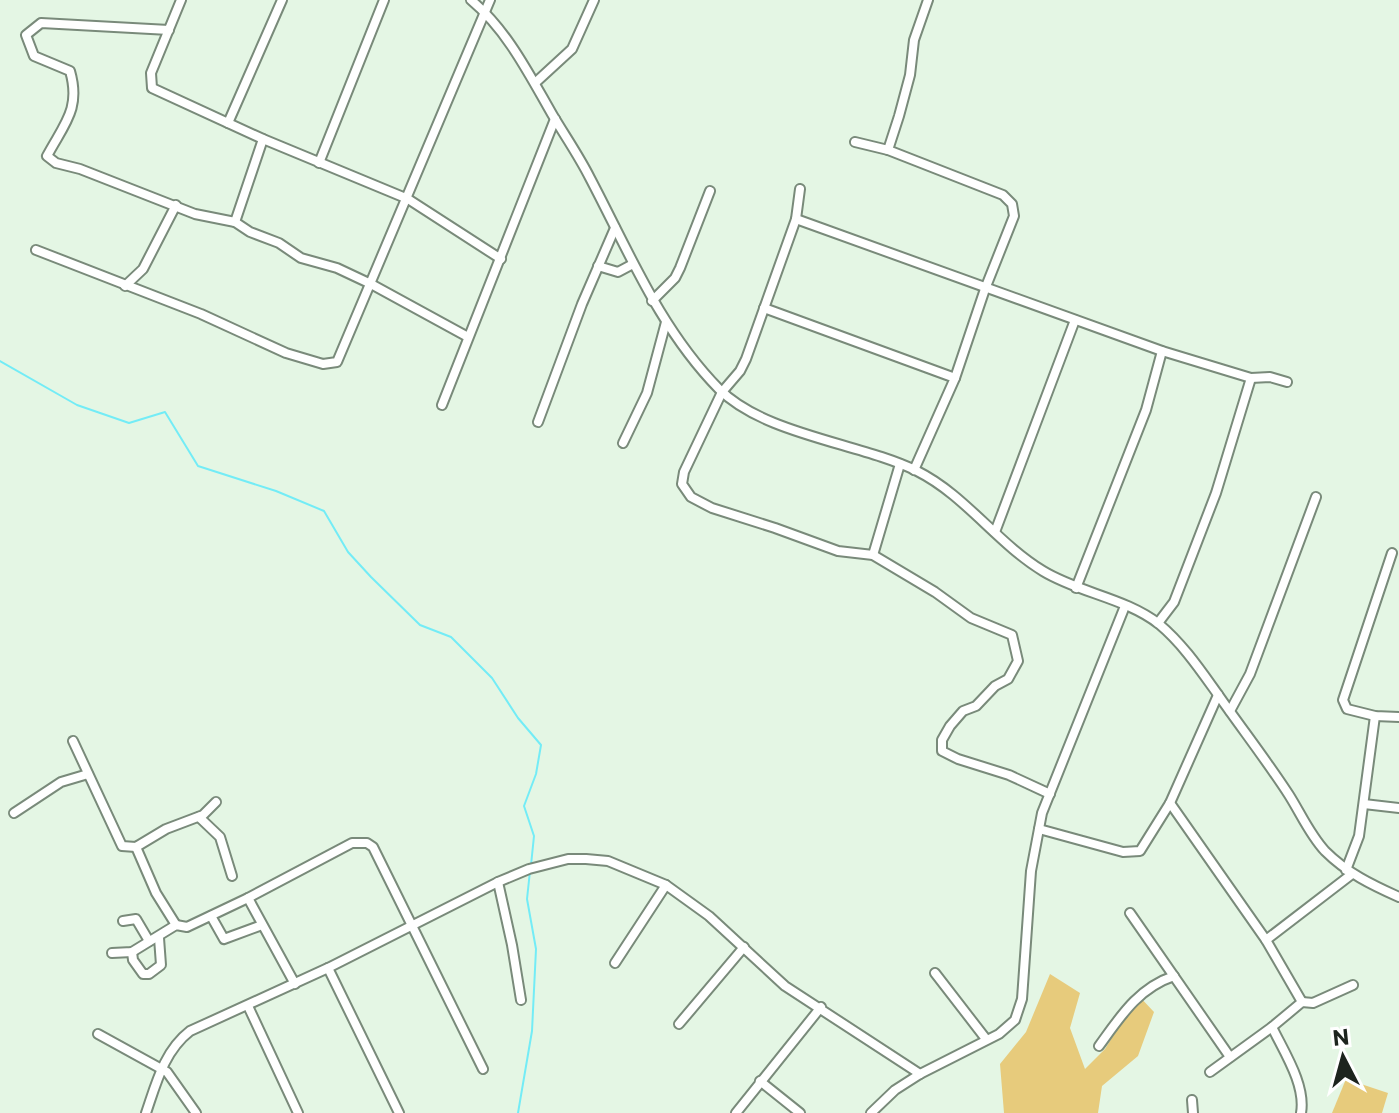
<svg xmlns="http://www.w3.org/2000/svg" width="1399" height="1113" font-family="Commissioner,sans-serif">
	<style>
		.green { fill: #e7cb7c }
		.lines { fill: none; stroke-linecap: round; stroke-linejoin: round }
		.stream { stroke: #73ecf6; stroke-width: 2 }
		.minor-casing { stroke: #798a7a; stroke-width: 12 }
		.minor { stroke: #fff; stroke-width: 8 }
	</style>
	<rect width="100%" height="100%" fill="#e4f6e4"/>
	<g class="green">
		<path d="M1050 974 1080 993 1070 1028 1085 1069 1105 1049 1138 995 1154 1012 1138 1056 1102 1086 1098 1113H1004L1000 1064 1026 1032Z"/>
		<path d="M1346 1079 1388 1093 1382 1113H1332Z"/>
	</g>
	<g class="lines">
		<g class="stream">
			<path d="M0 361 77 405 129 423 165 412 198 466 276 491 324 511 348 552 371 577 420 625 451 637 492 678 518 718 541 745 536 774 524 806 534 836 531 865"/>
			<path d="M518 1113 532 1031 536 949 527 899 530 871"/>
		</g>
		<g class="minor-casing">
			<g id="minor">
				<path d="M181 0 151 73 152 88 263 139 408 199 501 259"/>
				<path d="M471 0C507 30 529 74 552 114 565 136 579 156 590 178 629 252 660 329 719 389 765 435 860 443 917 471 965 495 997 543 1043 571 1079 593 1126 598 1159 624 1183 644 1201 671 1219 696 1242 729 1267 761 1289 795 1301 814 1310 835 1325 851 1347 873 1372 885 1399 897"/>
				<path d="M169 30 41 23 26 35 34 56 70 71C81 109 64 124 47 156L56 163 80 169 195 214 235 222 250 232 279 243 301 258 337 268 371 284 468 337"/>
				<path d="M535 83 572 49 594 0"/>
				<path d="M228 123 282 0"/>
				<path d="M855 142 888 150 1003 195 1012 204 1014 216 985 289 955 378"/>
				<path d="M888 150 899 116 910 75 914 40 928 0"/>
				<path d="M319 163 384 0"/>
				<path d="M800 189 796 219 746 359 740 371 722 392 684 472 682 484 691 497 712 508 775 528 838 551 873 555 935 592 971 618 1012 635 1018 661 1008 679 995 686 976 706 963 711 950 726 942 740V751L958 759 1009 775 1050 794"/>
				<path d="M796 219 1162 351 1251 378 1270 377 1287 382"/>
				<path d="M235 222 263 139"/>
				<path d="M36 250 201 314 286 353 323 364 337 362 490 0"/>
				<path d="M598 266 618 272 633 264"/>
				<path d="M125 286 143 269 176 205"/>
				<path d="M652 301 675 278 680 268 710 191"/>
				<path d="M764 308 955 378 914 470"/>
				<path d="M442 405 555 119"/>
				<path d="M538 422 582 304 615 228"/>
				<path d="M623 443 647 393 666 322"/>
				<path d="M995 532 1075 320"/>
				<path d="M1392 553 1343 700 1347 709 1375 716 1399 717"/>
				<path d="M873 555 900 464"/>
				<path d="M1076 588 1146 410 1162 351"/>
				<path d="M1158 623 1174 602 1216 493 1251 378"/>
				<path d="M1230 711 1250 674 1316 497"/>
				<path d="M73 741 122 846 136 847 166 829 203 815 216 802"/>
				<path d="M1170 803 1266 940 1302 1002"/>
				<path d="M1364 804 1399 808"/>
				<path d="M14 813 61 782 88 774"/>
				<path d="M199 817 220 837 232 876"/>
				<path d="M1039 829 1123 852 1140 851 1170 803 1218 695"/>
				<path d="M136 847 156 893 176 925"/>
				<path d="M1346 870 1359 836 1375 716"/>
				<path d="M498 882 512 945 521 1000"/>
				<path d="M248 898 295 984"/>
				<path d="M1130 913 1230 1057"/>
				<path d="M211 916 224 939 262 925"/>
				<path d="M123 921 136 919 149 941"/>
				<path d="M1266 940 1352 874"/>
				<path d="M132 952 133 960 143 974H149L161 965 159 938"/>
				<path d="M112 953 132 952 176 925 187 927 248 898 352 843H367L373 847 483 1069"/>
				<path d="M615 963 666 885"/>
				<path d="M328 968 399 1113"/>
				<path d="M935 973 986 1039"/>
				<path d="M248 1006 298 1113"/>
				<path d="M679 1024 744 947"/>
				<path d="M1272 1027C1284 1052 1306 1085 1301 1113"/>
				<path d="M98 1034 167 1072 196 1113"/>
				<path d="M1099 1046C1120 1017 1138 988 1174 976"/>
				<path d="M1210 1072 1272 1027 1302 1002 1313 1003 1353 985"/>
				<path d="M760 1081 800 1113"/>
				<path d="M1192 1100 1193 1113"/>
				<path d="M146 1113C156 1084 164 1051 190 1031L328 968 498 882 529 869 568 859H586L608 861 666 885 709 916 785 986 920 1074"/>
				<path d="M736 1113 821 1007"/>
				<path d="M871 1113 895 1090 920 1074 999 1034 1015 1020 1022 999 1031 871 1042 813 1125 606"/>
			</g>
		</g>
		<use href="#minor" class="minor"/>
	</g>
	<g transform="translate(1343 1057) rotate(354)" stroke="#ffffff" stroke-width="6" paint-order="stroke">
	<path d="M0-6L14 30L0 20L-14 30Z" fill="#1d241e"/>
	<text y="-12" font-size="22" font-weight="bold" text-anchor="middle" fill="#1d241e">N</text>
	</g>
</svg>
